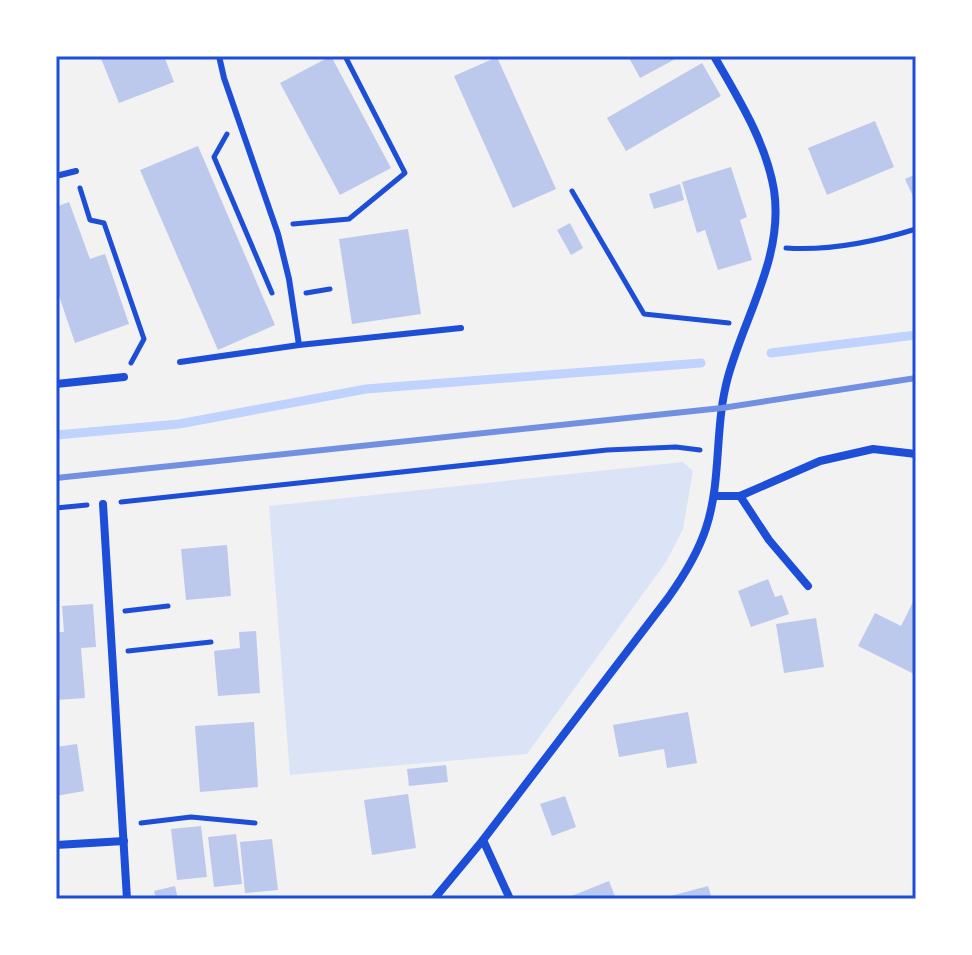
<svg xmlns="http://www.w3.org/2000/svg" width="972" height="955" font-family="'Alegreya Sans',sans-serif">
	<style>
		.green { fill: #dbe4f7 }
		.lines { fill: none; stroke-linecap: round; stroke-linejoin: round }
		.stream { stroke: #bfd3fe; stroke-width: 9 }
		.building { fill: #bdc9ec }
		.path { stroke: #1d4ed8; stroke-width: 5 }
		.service { stroke: #1d4ed8; stroke-width: 6 }
		.minor { stroke: #1d4ed8; stroke-width: 8 }
		.rail { stroke: #7290e2; stroke-width: 6 }
		.neatline { fill: none; stroke: #1d4ed8; stroke-width: 3 }
	</style>
	<rect width="100%" height="100%" fill="#f2f2f2"/>
	<path class="green" d="M683 462 693 471 683 529 666 562 527 754 290 775 269 506Z"/>
	<g class="lines">
		<g class="stream">
			<path d="M771 353 916 335"/>
			<path d="M56 435 179 424 366 389 701 363"/>
		</g>
	</g>
	<g class="building">
		<path d="M100 56H164L174 82 119 103Z"/>
		<path d="M331 56 391 168 340 195 280 83Z"/>
		<path d="M628 56H681L640 78Z"/>
		<path d="M497 57 556 189 513 208 454 76Z"/>
		<path d="M702 63 721 96 626 151 607 118Z"/>
		<path d="M875 121 894 167 827 195 808 148Z"/>
		<path d="M198 146 275 325 218 350 140 170Z"/>
		<path d="M731 167 747 217 740 220 752 260 718 270 705 230 697 233 682 182Z"/>
		<path d="M916 174V203L905 179Z"/>
		<path d="M680 184 684 200 654 209 649 194Z"/>
		<path d="M69 202 90 259 105 254 129 324 75 343 56 287V207Z"/>
		<path d="M570 223 583 248 571 255 557 230Z"/>
		<path d="M408 229 421 314 352 324 339 239Z"/>
		<path d="M227 545 231 596 186 600 181 549Z"/>
		<path d="M768 579 775 597 782 595 789 614 751 627 738 591Z"/>
		<path d="M913 602 916 603V675L858 646 875 613 901 626Z"/>
		<path d="M93 604 96 647 81 648 85 698 56 700V632H64L62 606Z"/>
		<path d="M816 618 824 667 784 673 776 624Z"/>
		<path d="M256 631 260 693 218 696 214 651 240 648 239 632Z"/>
		<path d="M688 712 697 763 667 768 664 749 619 757 613 725Z"/>
		<path d="M254 722 258 787 200 792 195 726Z"/>
		<path d="M77 744 84 791 56 796V747Z"/>
		<path d="M446 765 448 782 409 786 407 769Z"/>
		<path d="M408 794 416 848 372 855 364 800Z"/>
		<path d="M565 796 576 827 552 836 540 804Z"/>
		<path d="M201 826 207 877 177 880 171 829Z"/>
		<path d="M236 834 242 884 214 887 208 837Z"/>
		<path d="M272 839 278 890 245 893 240 842Z"/>
		<path d="M609 881 616 899H564Z"/>
		<path d="M175 886 178 899H156L154 891Z"/>
		<path d="M708 886 712 899H663V898Z"/>
	</g>
	<g class="lines">
		<g class="path">
			<path d="M227 134 214 157 272 293"/>
			<path d="M80 188 90 220 104 223 144 339 131 363"/>
			<path d="M572 191 644 314 729 323"/>
			<path d="M293 224 349 219 405 173 345 56"/>
			<path d="M786 248C830 251 874 242 916 229"/>
			<path d="M306 293 330 289"/>
			<path d="M121 502 607 450 676 447 700 450"/>
			<path d="M56 508 87 505"/>
			<path d="M125 611 168 606"/>
			<path d="M128 651 211 642"/>
			<path d="M141 823 191 817 255 823"/>
		</g>
		<g class="service">
			<path d="M219 56 224 78 278 234 289 279 299 345"/>
			<path d="M56 176 76 171"/>
			<path d="M180 362 299 345 461 328"/>
		</g>
		<g class="minor">
			<path d="M56 384 124 377"/>
			<path d="M714 496H740L820 461 873 449 916 454"/>
			<path d="M740 496 769 540 808 586"/>
			<path d="M103 504 127 899"/>
			<path d="M483 840 510 899"/>
			<path d="M56 845 124 841"/>
			<path d="M434 899 483 840 668 598C683 577 698 553 706 528 722 480 714 427 728 377 745 315 784 256 774 190 766 142 738 98 714 56"/>
		</g>
		<path class="rail" d="M56 478 722 408 916 378"/>
	</g>
	<rect width="972" height="955" fill="none" stroke="#ffffff" stroke-width="116"/>
	<rect x="58" y="58" width="856" height="839" class="neatline"/>
</svg>
